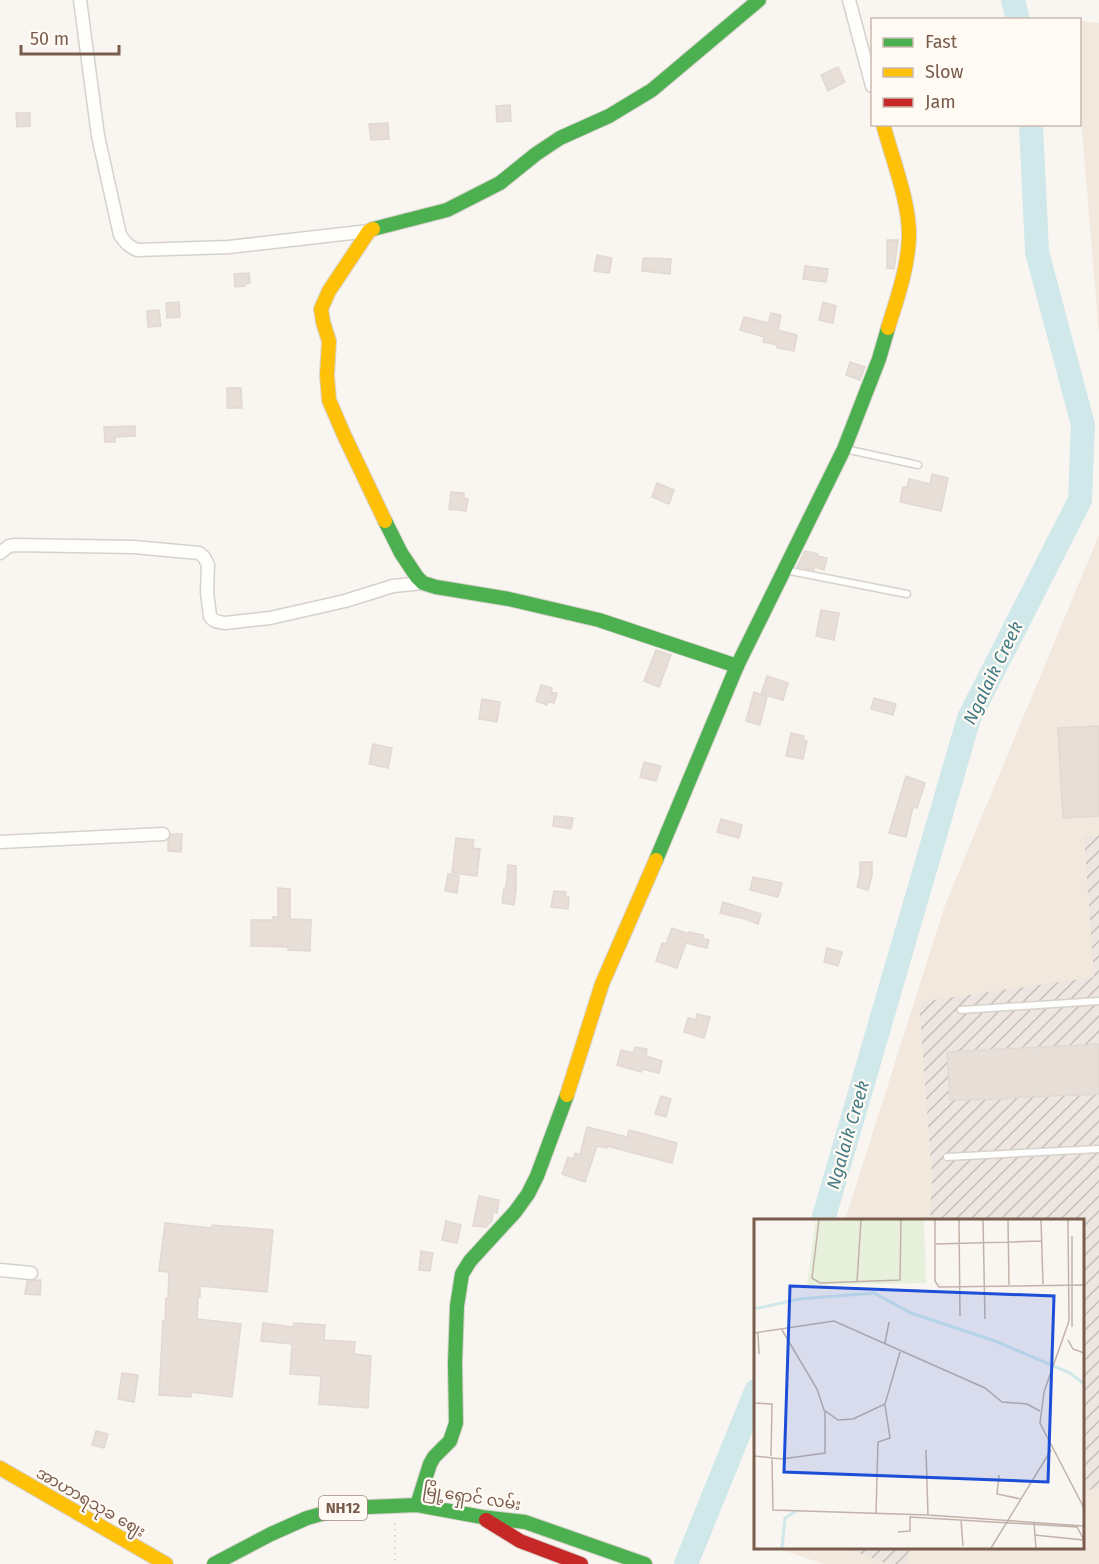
<svg xmlns="http://www.w3.org/2000/svg" width="1099" height="1564" font-family="'Fira Sans','Noto Sans Myanmar',sans-serif">
	<style>
		.residential { fill: #f2e8de }
		.industrial { fill: url(#industrial-furrows) }
		.lines { fill: none; stroke-linecap: round; stroke-linejoin: round }
		.river { stroke: #d0e8ea; stroke-width: 24 }
		.building { fill: #e6ded7; stroke: #e2d8d2; stroke-width: 1.5 }
		.lane-casing { stroke: #d7d1cb; stroke-width: 9 }
		.street-casing { stroke: #d7d1cb; stroke-width: 15 }
		.fast-casing { stroke: #d9d2cb; stroke-width: 16 }
		.slow-casing { stroke: #d9d2cb; stroke-width: 16 }
		.jam-casing { stroke: #d9d2cb; stroke-width: 16 }
		.path { stroke: #dcd5d0; stroke-width: 2; stroke-dasharray: 1.5 4.5; stroke-linecap: butt }
		.lane { stroke: #fefefd; stroke-width: 6 }
		.street { stroke: #fefefd; stroke-width: 12 }
		.fast { stroke: #4caf50; stroke-width: 14 }
		.slow { stroke: #ffc107; stroke-width: 14 }
		.jam { stroke: #c62828; stroke-width: 14 }
		.labels { text-anchor: middle; dominant-baseline: central; stroke-width: 4.5; stroke-linejoin: round; paint-order: stroke }
		.shield { fill: #fffaf3; stroke: #a28b7f; stroke-width: 1.5 }
		.shield-label { font-size: 15px; font-weight: bold; fill: #7a5c4d }
		.street-label { font-size: 16px; fill: #7a5c4d; stroke: #fffaf3 }
		.water-label { font-size: 18px; font-style: italic; fill: #437c86; stroke: #fffaf3 }
		.inset-river { fill: none; stroke: #d0e8ea; stroke-width: 3 }
		.inset-road { fill: none; stroke: #c2b3aa; stroke-width: 1.5 }
		.view { fill: #1d4ed8; fill-opacity: 0.15; stroke: #1d4ed8; stroke-width: 3 }
		.inset-edge { fill: none; stroke: #7a5c4d; stroke-width: 3 }
	</style>
	<defs>
		<pattern id="industrial-furrows" width="10" height="10" patternUnits="userSpaceOnUse" patternTransform="scale(1.5)"><rect width="10" height="10" fill="#ede5e0"/><path d="M-1 1l2-2M0 10L10 0M9 11l2-2" fill="none" stroke="#c5bdb8"/></pattern>
	</defs>
	<rect width="100%" height="100%" fill="#f9f5f0"/>
	<g class="residential">
		<path d="M1080 21 1099 23V333L1080 106Z"/>
		<path d="M1099 535V1564H824L776 1548H1082V1220H845L945 905Z"/>
	</g>
	<g class="industrial">
		<path d="M1099 835V1488L1083 1491 1082 1220H930L932 1177 919 1002 1094 977 1084 836Z"/>
		<path d="M844 1548H910L907 1564H888Z"/>
	</g>
	<g class="lines">
		<g class="river">
			<path d="M1013 0 1018 20"/>
			<path d="M823 1220 969 718 1080 500 1083 425 1037 252 1031 124"/>
			<path d="M686 1564 756 1391"/>
		</g>
	</g>
	<g class="building">
		<path d="M838 67 845 82 828 91 821 75Z"/>
		<path d="M510 105 511 121 497 122 496 106Z"/>
		<path d="M16 113H30V126L17 127Z"/>
		<path d="M388 123 389 139 371 140 369 124Z"/>
		<path d="M887 240H898L894 269 887 268Z"/>
		<path d="M597 255 612 258 609 273 594 271Z"/>
		<path d="M643 258 671 259 670 274 642 271Z"/>
		<path d="M805 266 828 269 826 282 803 279Z"/>
		<path d="M249 273 250 283 245 284V286L235 287 234 274Z"/>
		<path d="M179 302 180 317 167 318 166 303Z"/>
		<path d="M823 302 836 306 833 323 819 320Z"/>
		<path d="M159 310 161 326 148 327 147 311Z"/>
		<path d="M771 313 781 315 778 330 797 335 794 351 777 348 778 345 763 342 764 337 740 330 744 317 768 323Z"/>
		<path d="M850 362 865 367 860 380 846 375Z"/>
		<path d="M227 388H241L242 408H227Z"/>
		<path d="M135 426V436L115 437V442H105L104 427Z"/>
		<path d="M932 474 948 478 941 511 900 502 903 487H907L909 479 930 484Z"/>
		<path d="M657 483 674 490 669 504 652 497Z"/>
		<path d="M451 492 464 493V498L468 499 466 511 449 509Z"/>
		<path d="M805 551 818 554 817 556 827 558 824 570 815 567 814 570 797 567Z"/>
		<path d="M821 610 839 613 834 640 816 636Z"/>
		<path d="M656 650 671 655 659 687 644 681Z"/>
		<path d="M767 676 788 683 783 700 761 694Z"/>
		<path d="M541 685 552 688 551 692 557 693 554 703 548 702 547 705 536 701Z"/>
		<path d="M754 692 767 697 760 725 746 721Z"/>
		<path d="M874 698 896 704 893 715 871 709Z"/>
		<path d="M482 699 500 702 497 722 479 719Z"/>
		<path d="M1099 726V816L1063 818 1058 728Z"/>
		<path d="M791 733 804 736 803 740 807 741 803 759 786 756Z"/>
		<path d="M373 744 392 748 388 768 369 764Z"/>
		<path d="M644 762 661 766 656 781 640 777Z"/>
		<path d="M906 776 925 783 917 808 913 807 906 837 889 833Z"/>
		<path d="M554 816 573 818 571 829 553 826Z"/>
		<path d="M721 819 742 825 739 838 717 832Z"/>
		<path d="M171 834H182L181 852 168 851V841Z"/>
		<path d="M456 838 474 840 473 848 480 849 477 876 452 873Z"/>
		<path d="M860 862H872V876L868 890 857 887 860 875Z"/>
		<path d="M508 865 516 866V890L514 905 502 903 504 888H506Z"/>
		<path d="M448 874 459 876 457 893 445 891Z"/>
		<path d="M753 877 782 883 778 897 750 890Z"/>
		<path d="M278 888 290 889V919L311 920 310 951 288 950V947L251 946V920H273V917H278Z"/>
		<path d="M554 891 566 892 565 896 569 897 568 909 551 907Z"/>
		<path d="M723 902 761 914 758 924 745 919 720 913Z"/>
		<path d="M672 928 689 934V932L703 935 702 938 709 940 707 948 686 943 677 968 656 961 662 943 666 944Z"/>
		<path d="M827 948 842 952 838 966 824 962Z"/>
		<path d="M697 1014 710 1017 704 1038 684 1032 688 1018 696 1020Z"/>
		<path d="M1099 1044V1094L1007 1098V1099L950 1100 947 1052Z"/>
		<path d="M635 1047 647 1049 646 1056 662 1061 659 1073 642 1069 641 1072 617 1065 621 1050 633 1053Z"/>
		<path d="M661 1096 671 1099 666 1117 655 1114Z"/>
		<path d="M587 1127 627 1137 629 1130 677 1143 672 1163 607 1146V1148L597 1146 585 1182 562 1174 568 1157 573 1159 575 1153 580 1155Z"/>
		<path d="M479 1196 499 1200 497 1213 493 1212 492 1221 486 1227 473 1226Z"/>
		<path d="M446 1221 461 1225 457 1243 442 1240Z"/>
		<path d="M165 1223 212 1228V1225L273 1230 267 1292 200 1286V1297H198L197 1319 241 1324 232 1397 191 1392V1397L159 1395 163 1321 165 1322 166 1298H168L169 1272 159 1271Z"/>
		<path d="M421 1251 433 1253 430 1271 419 1270Z"/>
		<path d="M36 1280H41L40 1295 25 1294 27 1281Z"/>
		<path d="M263 1323 293 1327 294 1323 325 1325 324 1340 355 1342 354 1354 371 1356 368 1408 319 1404 321 1376 290 1374 292 1344 261 1341Z"/>
		<path d="M122 1373 138 1375 134 1402 118 1399Z"/>
		<path d="M96 1431 108 1434 104 1448 92 1445Z"/>
	</g>
	<g class="lines">
		<g class="lane-casing">
			<g id="lane">
				<path d="M845 449 918 465"/>
				<path d="M785 570 907 594"/>
				<path d="M961 1010 1099 1001"/>
				<path d="M947 1157 1099 1149"/>
			</g>
		</g>
		<g class="street-casing">
			<g id="street">
				<path d="M80 0 98 136 120 235C125 242 129 247 137 250L229 247 369 231"/>
				<path d="M849 0 872 86"/>
				<path d="M0 553 9 546 15 545 134 547 199 553 204 557 208 565 207 592 210 616C213 622 219 622 225 623L270 618 345 601 393 586 423 583"/>
				<path d="M0 842 163 834"/>
				<path d="M0 1270 31 1273"/>
			</g>
		</g>
		<g class="fast-casing">
			<g id="fast">
				<path d="M373 229 447 210 500 183 536 154 560 138 609 116 652 90 759 0"/>
				<path d="M385 521 401 553 417 577 423 583 436 587 509 599 599 620 737 666"/>
				<path d="M656 860 737 666 844 449 879 359 888 328"/>
				<path d="M417 1505 430 1464 434 1457 450 1441 456 1423 455 1363 457 1306 462 1274 470 1261 515 1212 528 1194 537 1176 567 1095"/>
				<path d="M214 1564 271 1534 307 1518 343 1508 417 1505 482 1517 525 1522 645 1564"/>
			</g>
		</g>
		<g class="slow-casing">
			<g id="slow">
				<path d="M883 124C892 158 910 203 909 237 908 268 897 299 888 328"/>
				<path d="M373 229 369 231 329 291 321 309 323 322 329 341 327 375 329 400 344 435 385 521"/>
				<path d="M567 1095 602 984 656 860"/>
				<path d="M0 1468 166 1564"/>
			</g>
		</g>
		<g class="jam-casing">
			<path id="jam" d="M486 1520 520 1541 581 1564"/>
		</g>
		<path class="path" d="M395 1523V1564"/>
		<use href="#lane" class="lane"/>
		<use href="#street" class="street"/>
		<use href="#fast" class="fast"/>
		<use href="#slow" class="slow"/>
		<use href="#jam" class="jam"/>
	</g>
	<g class="labels">
		<rect class="shield" x="319" y="1496" width="48" height="24" rx="4.5"/>
		<g class="shield-label">
			<text x="343" y="1508">NH12</text>
		</g>
		<g class="street-label">
			<text transform="translate(472 1497) rotate(9)">မြို့ရှောင် လမ်း</text>
			<text transform="translate(91 1502) rotate(30)">အာဟာရသုခ ဈေး</text>
		</g>
		<g class="water-label">
			<text transform="translate(993 673) rotate(-64)">Ngalaik Creek</text>
			<text transform="translate(848 1135) rotate(-74)">Ngalaik Creek</text>
		</g>
	</g>
	<g transform="translate(754 1219)">
		<rect width="330" height="330" fill="#f9f5f0"/>
		<path d="M62 1H170L172 64 53 66Z" fill="#e7f0db"/>
		<path class="inset-river" d="M0 90 45 80 120 74 157 94 241 122 316 154 330 165M28 329 31 299 42 292"/>
		<path class="inset-road" d="M65 1 58 59 66 64 146 61 147 1M181 1V62L185 68 330 66M205 1 206 97M229 1 231 100M254 1 255 66M287 1 289 65M314 1 315 102 290 173 286 204 330 289M182 25 288 22M103 62 107 1M318 108V17M28 111 63 170 70 191 84 201 99 200 131 185 146 133M4 113 5 135M0 114 80 102 231 169 248 183 273 185 286 192M314 121 319 130 330 134M131 124 135 103M0 184 18 185 17 237M172 231 174 296 330 307M0 237 28 240 71 234V192M18 240 19 291 174 296M245 256 243 275 267 280M122 294 124 223 136 219 131 186M207 301 209 327M280 304 282 329M144 313 156 312V298L323 308 330 321M280 316 330 321M237 329 297 231"/>
		<path class="view" d="M36 67 300 77 294 263 30 253Z"/>
		<rect width="330" height="330" class="inset-edge"/>
	</g>
	<rect x="871" y="18" width="210" height="108" fill="#fffaf3" stroke="#cabbb1" stroke-width="1.5"/>
	<rect x="883" y="38" width="30" height="9" fill="#4caf50" stroke="#cabbb1" stroke-width="1.5"/>
	<text x="925" y="48" font-size="18" fill="#7a5c4d">Fast</text>
	<rect x="883" y="68" width="30" height="9" fill="#ffc107" stroke="#cabbb1" stroke-width="1.5"/>
	<text x="925" y="78" font-size="18" fill="#7a5c4d">Slow</text>
	<rect x="883" y="98" width="30" height="9" fill="#c62828" stroke="#cabbb1" stroke-width="1.5"/>
	<text x="925" y="108" font-size="18" fill="#7a5c4d">Jam</text>
	<path d="M21 45v9h98v-9" fill="none" stroke="#7a5c4d" stroke-width="3"/>
	<text x="30" y="45" font-size="18" fill="#7a5c4d" stroke="#fffaf3" stroke-width="4.5" paint-order="stroke">50 m</text>
</svg>
